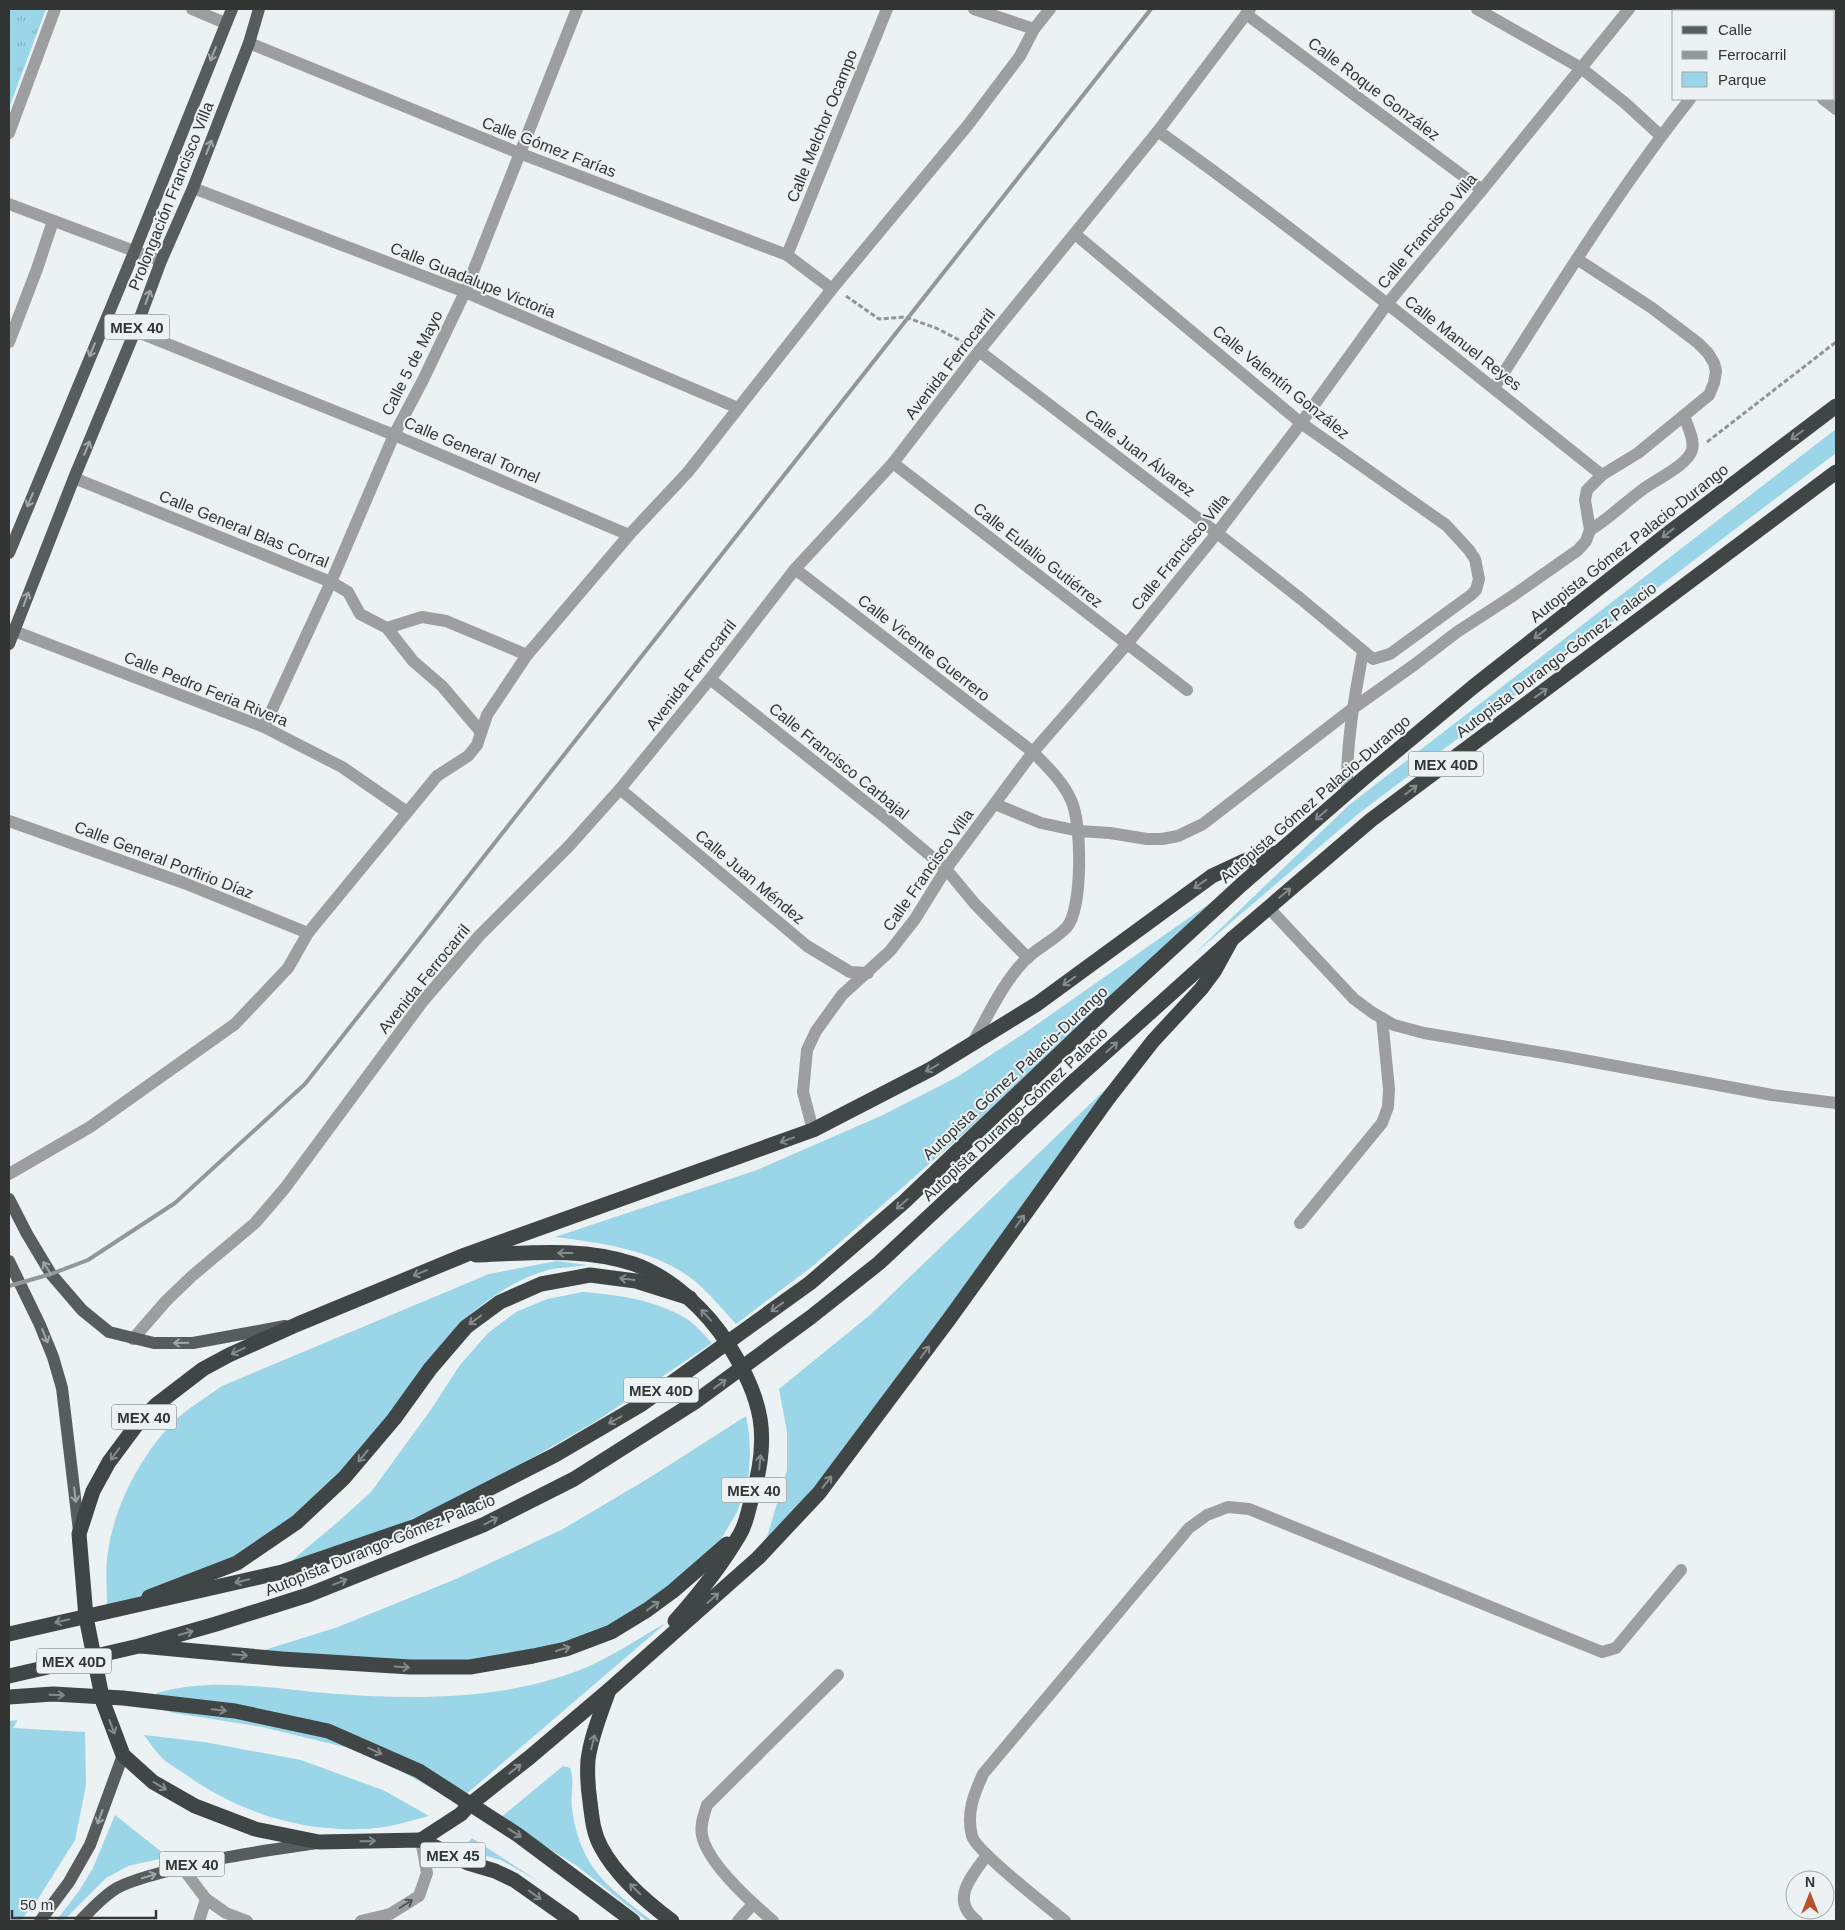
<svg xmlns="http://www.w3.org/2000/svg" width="1845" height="1930" font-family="Arial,sans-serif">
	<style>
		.green { fill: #9ad5e8 }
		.park { fill: url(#park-tufts) }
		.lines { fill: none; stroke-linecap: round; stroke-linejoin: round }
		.path { stroke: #929596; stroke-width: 3; stroke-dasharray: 5 2.5; stroke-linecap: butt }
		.minor { stroke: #9c9e9f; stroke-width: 12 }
		.major { stroke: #585c5d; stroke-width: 12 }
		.highway { stroke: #404546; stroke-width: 15 }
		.rail { stroke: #939798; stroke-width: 4 }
		.highway-bridge { stroke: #404546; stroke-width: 15 }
		.oneway { stroke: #a2a6a8 }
		.oneway2 { stroke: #858a8b }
		.oneway3 { stroke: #525455 }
		.labels { text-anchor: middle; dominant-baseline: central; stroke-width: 4; stroke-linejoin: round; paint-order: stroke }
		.shield { fill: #ecf1f3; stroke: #6a6d6e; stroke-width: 1 }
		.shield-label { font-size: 15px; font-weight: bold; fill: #333535 }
		.street-label { font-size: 16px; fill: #333535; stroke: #ecf1f3 }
	</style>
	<defs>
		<pattern id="park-tufts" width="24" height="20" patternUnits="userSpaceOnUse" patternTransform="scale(1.25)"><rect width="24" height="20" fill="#9ad5e8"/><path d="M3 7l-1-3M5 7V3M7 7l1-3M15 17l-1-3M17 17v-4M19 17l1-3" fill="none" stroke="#85b7c8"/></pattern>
	</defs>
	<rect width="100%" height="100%" fill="#ecf1f3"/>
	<g class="green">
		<path d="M1836 429V453L1358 814 1194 954 1349 805Z"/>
		<path d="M1210 903 970 1128 814 1265 736 1324C723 1310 710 1294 696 1282 657 1250 603 1243 555 1237L757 1170 883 1115 957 1077 1029 1030Z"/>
		<path d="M1114 1081 933 1333 829 1469 764 1547 787 1470V1432L779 1389 870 1315Z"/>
		<path d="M557 1261 587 1265C575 1267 561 1267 548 1270 514 1279 484 1302 458 1325L346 1469 292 1521 232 1560 152 1595 107 1605C107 1588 105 1569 108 1552 114 1508 137 1464 165 1431 180 1413 202 1400 222 1386L489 1274Z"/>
		<path d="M583 1292C619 1295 656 1300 687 1319 696 1325 704 1335 712 1343L598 1420 480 1488 366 1540 270 1579 339 1521 371 1492 430 1411 460 1365 488 1333 516 1312 547 1299Z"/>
		<path d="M746 1416 749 1433 750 1456 748 1481 737 1512 720 1541 664 1594 619 1620 578 1639 496 1663 245 1656 338 1627 456 1579 563 1529 649 1478Z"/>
		<path d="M666 1623 457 1802 408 1775 357 1750 262 1727 174 1713 159 1709 152 1701 157 1693C217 1676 277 1690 337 1694 424 1700 513 1700 594 1664 619 1652 642 1636 666 1623Z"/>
		<path d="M18 1720 13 1728 85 1732 86 1785 75 1840 38 1899 20 1921H9V1721Z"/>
		<path d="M144 1735 204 1742 301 1760 385 1791 429 1816C407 1822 384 1829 361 1829 298 1831 236 1811 185 1774 178 1769 170 1765 163 1759 156 1752 150 1743 144 1735Z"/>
		<path d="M563 1766 570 1768C575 1780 570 1795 572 1809 580 1868 608 1887 652 1921H647L577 1866 500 1818Z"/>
		<path d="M115 1815 168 1857 128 1866 106 1878 63 1921H56L79 1891 93 1868Z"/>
		<path d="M472 1838 538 1881 501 1860 475 1853 469 1849 468 1843Z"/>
	</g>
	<path class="park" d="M9 9H46L9 108Z"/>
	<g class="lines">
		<g class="path">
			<path d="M846 296 879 319 905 317 936 328 967 344"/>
			<path d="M1707 442 1836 342"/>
		</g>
		<g class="minor">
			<path d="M192 9 225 23"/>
			<path d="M974 9 1034 29"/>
			<path d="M1477 9 1581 68 1625 103 1661 136"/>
			<path d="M1707 9 1710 11"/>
			<path d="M1246 14 1482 190"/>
			<path d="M249 43 519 153 787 255 832 289"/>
			<path d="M1823 99 1836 109"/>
			<path d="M1158 131C1311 240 1455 358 1602 475"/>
			<path d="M9 133 55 9"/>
			<path d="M193 188 465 292 738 408"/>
			<path d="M9 204 161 261"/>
			<path d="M787 255 887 9"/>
			<path d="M135 331 394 435 629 535"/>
			<path d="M9 342 37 269 53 221"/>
			<path d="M979 351 1217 533 1301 599 1373 659 1390 654 1471 595 1476 590 1479 579 1475 559 1469 550 1446 525 1301 423 1075 234"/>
			<path d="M1494 388C1557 290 1618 190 1690 99"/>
			<path d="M893 463 1187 690"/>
			<path d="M74 478 331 582 348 592 360 614 387 628 422 617 446 621 527 655"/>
			<path d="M1590 530C1609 519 1624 503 1642 490 1655 480 1688 465 1692 450 1695 440 1687 425 1684 416"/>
			<path d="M795 569 1033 752C1047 767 1063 781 1071 800 1082 822 1083 907 1067 927 1055 940 1037 948 1025 960 1002 984 988 1016 972 1044"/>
			<path d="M387 628 413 661 442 686 481 732"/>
			<path d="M9 629 264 727 342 767 407 812"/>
			<path d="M710 679 887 819 946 869 975 904 1028 958"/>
			<path d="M264 727 331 582 394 435 423 380 465 292 577 9"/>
			<path d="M620 789 807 946 850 972 868 973"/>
			<path d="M1347 792C1346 745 1354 699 1363 652"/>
			<path d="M995 804 1041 823 1079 831 1110 833 1147 839H1162L1178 836 1203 824 1352 709 1414 665 1457 632 1511 597 1578 550 1586 541 1590 530 1585 500 1587 490 1602 475 1638 453 1709 395 1714 383 1716 371 1714 363 1708 353 1698 343 1652 308 1577 259"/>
			<path d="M9 821 184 883 308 933"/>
			<path d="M1268 907 1354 999 1373 1013 1394 1025 1424 1033 1567 1057 1772 1095 1836 1103"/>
			<path d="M813 1130 803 1092 807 1050 816 1031 842 995 890 951 915 919 946 869 1033 752 1127 644 1217 533 1301 423 1387 304 1482 190 1629 9"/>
			<path d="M9 1174 90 1127 235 1024 288 968 308 933 437 776 468 756 477 745 487 715 527 655 629 535 688 472 832 289 968 125 1020 56 1034 29 1050 9"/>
			<path d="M1300 1223 1382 1123 1388 1107 1389 1089 1382 1018"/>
			<path d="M133 1339 166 1301 192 1276 255 1223 285 1188 423 1001 479 936 569 846 620 789 710 679 795 569 893 463 979 351 1158 131 1250 9"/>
			<path d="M181 1866 206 1899 226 1913 247 1921"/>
			<path d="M199 1921 206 1899"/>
			<path d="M361 1921 390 1914 419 1896 427 1873 421 1840"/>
			<path d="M738 1921 753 1904"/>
			<path d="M773 1921C752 1903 707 1863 702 1835 700 1824 704 1815 707 1805L838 1675"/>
			<path d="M977 1921C949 1900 972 1876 987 1855"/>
			<path d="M1065 1921C1049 1908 976 1851 972 1836 966 1813 974 1794 983 1774L1189 1528 1207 1515 1228 1507 1249 1509 1602 1652 1616 1648 1681 1570"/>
		</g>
		<g class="major">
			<path d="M9 553 135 250 232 9"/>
			<path d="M9 644 74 478 135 331 161 261 193 188 249 43 259 9"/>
			<path d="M9 1199 27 1234 51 1274 82 1310 109 1332 154 1343H193L285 1326"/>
			<path d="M9 1261 40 1325 53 1357 62 1388 79 1531"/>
			<path d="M40 1921 69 1882 90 1845 123 1755"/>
			<path d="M80 1921C91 1910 103 1896 117 1888 130 1881 145 1877 160 1873 211 1858 264 1851 317 1843"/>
		</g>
		<g class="highway">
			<path d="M1102 1013 1241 885 1364 778 1473 687 1670 532 1836 406"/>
			<path d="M1075 1080 1232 939 1371 820 1836 472"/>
			<path d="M476 1255C528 1253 584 1247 634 1264 671 1277 707 1311 728 1344 763 1399 771 1437 751 1501 748 1512 746 1524 740 1534 722 1565 699 1594 675 1621"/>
			<path d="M149 1597 237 1563 297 1522 344 1478 394 1419 430 1369 466 1327 500 1302 541 1284 590 1275 636 1281 690 1298"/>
			<path d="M141 1646 282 1659 410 1667H470L533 1656 566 1649 611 1632 647 1610 673 1591 727 1544"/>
			<path d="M609 1690C601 1713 591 1736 588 1760 587 1774 588 1788 590 1802 592 1817 593 1833 601 1847 617 1877 645 1901 672 1921"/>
			<path d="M421 1840 461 1814 468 1806 530 1757 609 1690 758 1558 819 1493 950 1318 1107 1100 1153 1041 1201 989 1215 970 1232 939"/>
			<path d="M572 1921 514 1880 495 1871 468 1863 421 1840 319 1842 255 1829 195 1806 153 1782 123 1755 103 1702 86 1617 79 1534 93 1491 109 1462 138 1423 156 1405 203 1369 229 1355 298 1324 465 1255 813 1130 931 1069 1037 1004 1212 876 1244 861 1277 853"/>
		</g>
		<path class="rail" d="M9 1286 51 1274 88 1260 175 1203 305 1084 1151 9"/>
		<g class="highway-bridge">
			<path d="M9 1634 282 1572 416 1526 555 1455 642 1404 810 1283 904 1202 1102 1013"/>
			<path d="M9 1676 139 1646 216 1624 308 1595 483 1525 574 1479 695 1402 811 1317 879 1263 1075 1080"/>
			<path d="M9 1697 53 1694 123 1698 235 1711 328 1731 419 1771 518 1835 633 1921"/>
		</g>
	</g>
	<defs><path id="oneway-shaft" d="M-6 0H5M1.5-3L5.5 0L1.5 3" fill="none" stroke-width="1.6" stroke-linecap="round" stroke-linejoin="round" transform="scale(1.25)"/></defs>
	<g class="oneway">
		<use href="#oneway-shaft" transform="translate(213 54) rotate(112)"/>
		<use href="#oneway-shaft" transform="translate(209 147) rotate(-69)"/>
		<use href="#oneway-shaft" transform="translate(148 297) rotate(-70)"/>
		<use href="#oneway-shaft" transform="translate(92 350) rotate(113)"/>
		<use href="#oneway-shaft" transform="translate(87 448) rotate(-67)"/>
		<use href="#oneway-shaft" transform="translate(30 500) rotate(112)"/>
		<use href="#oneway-shaft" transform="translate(26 599) rotate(-70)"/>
		<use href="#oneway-shaft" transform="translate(47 1268) rotate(-122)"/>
		<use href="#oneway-shaft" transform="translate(45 1336) rotate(68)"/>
		<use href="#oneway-shaft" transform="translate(181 1343) rotate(179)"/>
		<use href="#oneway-shaft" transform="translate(75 1495) rotate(83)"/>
		<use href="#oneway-shaft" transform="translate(100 1817) rotate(110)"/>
		<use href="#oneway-shaft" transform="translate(149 1876) rotate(-17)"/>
	</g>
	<g class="oneway2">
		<use href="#oneway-shaft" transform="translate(1797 435) rotate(143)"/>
		<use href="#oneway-shaft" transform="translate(1668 533) rotate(142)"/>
		<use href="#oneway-shaft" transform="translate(1540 634) rotate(142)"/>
		<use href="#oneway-shaft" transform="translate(1541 693) rotate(-36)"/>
		<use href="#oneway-shaft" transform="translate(1411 790) rotate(-37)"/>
		<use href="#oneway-shaft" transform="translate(1321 815) rotate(139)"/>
		<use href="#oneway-shaft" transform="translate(1200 884) rotate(145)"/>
		<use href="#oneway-shaft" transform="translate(1285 893) rotate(-40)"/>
		<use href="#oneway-shaft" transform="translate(1069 981) rotate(145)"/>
		<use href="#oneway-shaft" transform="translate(1112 1047) rotate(-42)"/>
		<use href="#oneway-shaft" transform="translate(932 1068) rotate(151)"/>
		<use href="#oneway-shaft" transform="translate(787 1140) rotate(160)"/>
		<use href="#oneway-shaft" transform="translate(902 1204) rotate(138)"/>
		<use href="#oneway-shaft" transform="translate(1020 1221) rotate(-55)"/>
		<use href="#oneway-shaft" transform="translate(565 1253) rotate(-180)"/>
		<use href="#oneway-shaft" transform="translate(420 1273) rotate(158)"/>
		<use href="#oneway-shaft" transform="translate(627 1279) rotate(-173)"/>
		<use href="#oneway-shaft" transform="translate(777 1307) rotate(144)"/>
		<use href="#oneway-shaft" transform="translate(706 1315) rotate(-132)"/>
		<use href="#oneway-shaft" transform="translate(475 1320) rotate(144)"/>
		<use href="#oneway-shaft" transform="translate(238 1351) rotate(155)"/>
		<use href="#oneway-shaft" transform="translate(925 1352) rotate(-53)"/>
		<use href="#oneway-shaft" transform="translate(720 1384) rotate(-36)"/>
		<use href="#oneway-shaft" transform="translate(615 1420) rotate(150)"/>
		<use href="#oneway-shaft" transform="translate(115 1454) rotate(127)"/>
		<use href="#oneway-shaft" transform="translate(363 1456) rotate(130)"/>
		<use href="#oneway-shaft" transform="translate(760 1462) rotate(-84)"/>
		<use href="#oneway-shaft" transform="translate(827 1482) rotate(-52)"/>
		<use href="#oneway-shaft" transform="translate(491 1521) rotate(-27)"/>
		<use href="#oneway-shaft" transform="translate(242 1581) rotate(167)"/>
		<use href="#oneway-shaft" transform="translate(340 1582) rotate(-22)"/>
		<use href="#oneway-shaft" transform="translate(713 1598) rotate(-42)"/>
		<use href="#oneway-shaft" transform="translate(653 1606) rotate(-36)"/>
		<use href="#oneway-shaft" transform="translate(62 1621) rotate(167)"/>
		<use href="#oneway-shaft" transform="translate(186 1633) rotate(-16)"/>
		<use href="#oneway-shaft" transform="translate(563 1649) rotate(-15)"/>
		<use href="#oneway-shaft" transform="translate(240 1655) rotate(5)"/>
		<use href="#oneway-shaft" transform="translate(402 1667) rotate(4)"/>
		<use href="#oneway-shaft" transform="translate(57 1695) rotate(1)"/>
		<use href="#oneway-shaft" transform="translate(219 1710) rotate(6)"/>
		<use href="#oneway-shaft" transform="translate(112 1727) rotate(70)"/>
		<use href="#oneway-shaft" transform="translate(593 1742) rotate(-76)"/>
		<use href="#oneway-shaft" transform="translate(375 1751) rotate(24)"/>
		<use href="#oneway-shaft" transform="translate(515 1769) rotate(-38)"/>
		<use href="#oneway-shaft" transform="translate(160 1786) rotate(31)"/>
		<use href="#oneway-shaft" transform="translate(515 1833) rotate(33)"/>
		<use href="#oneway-shaft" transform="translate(368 1841) rotate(-1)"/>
		<use href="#oneway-shaft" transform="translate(635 1889) rotate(-135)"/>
		<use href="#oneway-shaft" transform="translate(535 1895) rotate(36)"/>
	</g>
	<use class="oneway3" href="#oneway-shaft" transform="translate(406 1904) rotate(-32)"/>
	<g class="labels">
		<g class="shield">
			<rect x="104.5" y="314.5" width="65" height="25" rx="4"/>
			<rect x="1408.5" y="751.5" width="75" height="25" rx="4"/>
			<rect x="623.5" y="1377.5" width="75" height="25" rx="4"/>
			<rect x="111.5" y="1404.5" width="65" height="25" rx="4"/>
			<rect x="721.5" y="1477.5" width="65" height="25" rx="4"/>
			<rect x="36.5" y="1648.5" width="75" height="25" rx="4"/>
			<rect x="420.5" y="1842.5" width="65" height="25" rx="4"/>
			<rect x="159.5" y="1851.5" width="65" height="25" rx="4"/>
		</g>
		<g class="shield-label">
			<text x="137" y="327">MEX 40</text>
			<text x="1446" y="764">MEX 40D</text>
			<text x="661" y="1390">MEX 40D</text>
			<text x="144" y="1417">MEX 40</text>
			<text x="754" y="1490">MEX 40</text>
			<text x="74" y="1661">MEX 40D</text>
			<text x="453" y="1855">MEX 45</text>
			<text x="192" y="1864">MEX 40</text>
		</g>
		<g class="street-label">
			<text transform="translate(1374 89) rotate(37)">Calle Roque González</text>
			<text transform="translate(822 126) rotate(-68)">Calle Melchor Ocampo</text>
			<text transform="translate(549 147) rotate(21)">Calle Gómez Farías</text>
			<text transform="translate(171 196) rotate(-68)">Prolongación Francisco Villa</text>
			<text transform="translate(1427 231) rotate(-50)">Calle Francisco Villa</text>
			<text transform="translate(473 280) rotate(22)">Calle Guadalupe Victoria</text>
			<text transform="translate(1463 343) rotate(38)">Calle Manuel Reyes</text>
			<text transform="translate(412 363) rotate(-63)">Calle 5 de Mayo</text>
			<text transform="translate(950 364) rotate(-52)">Avenida Ferrocarril</text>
			<text transform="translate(1281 382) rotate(39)">Calle Valentín González</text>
			<text transform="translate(472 450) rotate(23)">Calle General Tornel</text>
			<text transform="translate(1140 453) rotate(37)">Calle Juan Álvarez</text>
			<text transform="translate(244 529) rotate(22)">Calle General Blas Corral</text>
			<text transform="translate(1629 543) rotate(-38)">Autopista Gómez Palacio-Durango</text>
			<text transform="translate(1180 552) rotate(-51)">Calle Francisco Villa</text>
			<text transform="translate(1038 555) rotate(38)">Calle Eulalio Gutiérrez</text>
			<text transform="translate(924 648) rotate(38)">Calle Vicente Guerrero</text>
			<text transform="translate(1556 660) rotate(-37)">Autopista Durango-Gómez Palacio</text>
			<text transform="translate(691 675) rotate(-52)">Avenida Ferrocarril</text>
			<text transform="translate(206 689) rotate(22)">Calle Pedro Feria Rivera</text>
			<text transform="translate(839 761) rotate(39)">Calle Francisco Carbajal</text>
			<text transform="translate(1315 799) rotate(-41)">Autopista Gómez Palacio-Durango</text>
			<text transform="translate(164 860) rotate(21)">Calle General Porfirio Díaz</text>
			<text transform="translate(928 870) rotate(-55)">Calle Francisco Villa</text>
			<text transform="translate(750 877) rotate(40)">Calle Juan Méndez</text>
			<text transform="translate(424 979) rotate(-51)">Avenida Ferrocarril</text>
			<text transform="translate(1015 1073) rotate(-43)">Autopista Gómez Palacio-Durango</text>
			<text transform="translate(1015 1114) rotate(-43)">Autopista Durango-Gómez Palacio</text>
			<text transform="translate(380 1545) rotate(-22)">Autopista Durango-Gómez Palacio</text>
		</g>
	</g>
	<rect width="1845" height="1930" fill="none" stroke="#333535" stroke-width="20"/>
	<rect x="1672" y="10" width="162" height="90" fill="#ecf1f3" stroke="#a2a6a7"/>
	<rect x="1682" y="26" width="25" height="8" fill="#585c5d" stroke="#a2a6a7"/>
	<text x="1718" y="35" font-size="15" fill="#333535">Calle</text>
	<rect x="1682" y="51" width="25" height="8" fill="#939798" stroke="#a2a6a7"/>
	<text x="1718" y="60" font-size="15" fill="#333535">Ferrocarril</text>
	<rect x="1682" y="72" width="25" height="15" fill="#9ad5e8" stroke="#a2a6a7"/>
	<text x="1718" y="85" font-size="15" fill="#333535">Parque</text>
	<g transform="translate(1810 1895)"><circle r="24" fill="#ecf1f3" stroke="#a2a6a7"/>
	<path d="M0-4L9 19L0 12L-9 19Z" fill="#b8502a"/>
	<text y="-8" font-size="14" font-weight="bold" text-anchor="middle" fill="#333535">N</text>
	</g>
	<path d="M12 1910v8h144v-8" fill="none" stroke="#333535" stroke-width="2.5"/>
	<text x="20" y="1910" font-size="15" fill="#333535" stroke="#ecf1f3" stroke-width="4" paint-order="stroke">50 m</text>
</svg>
